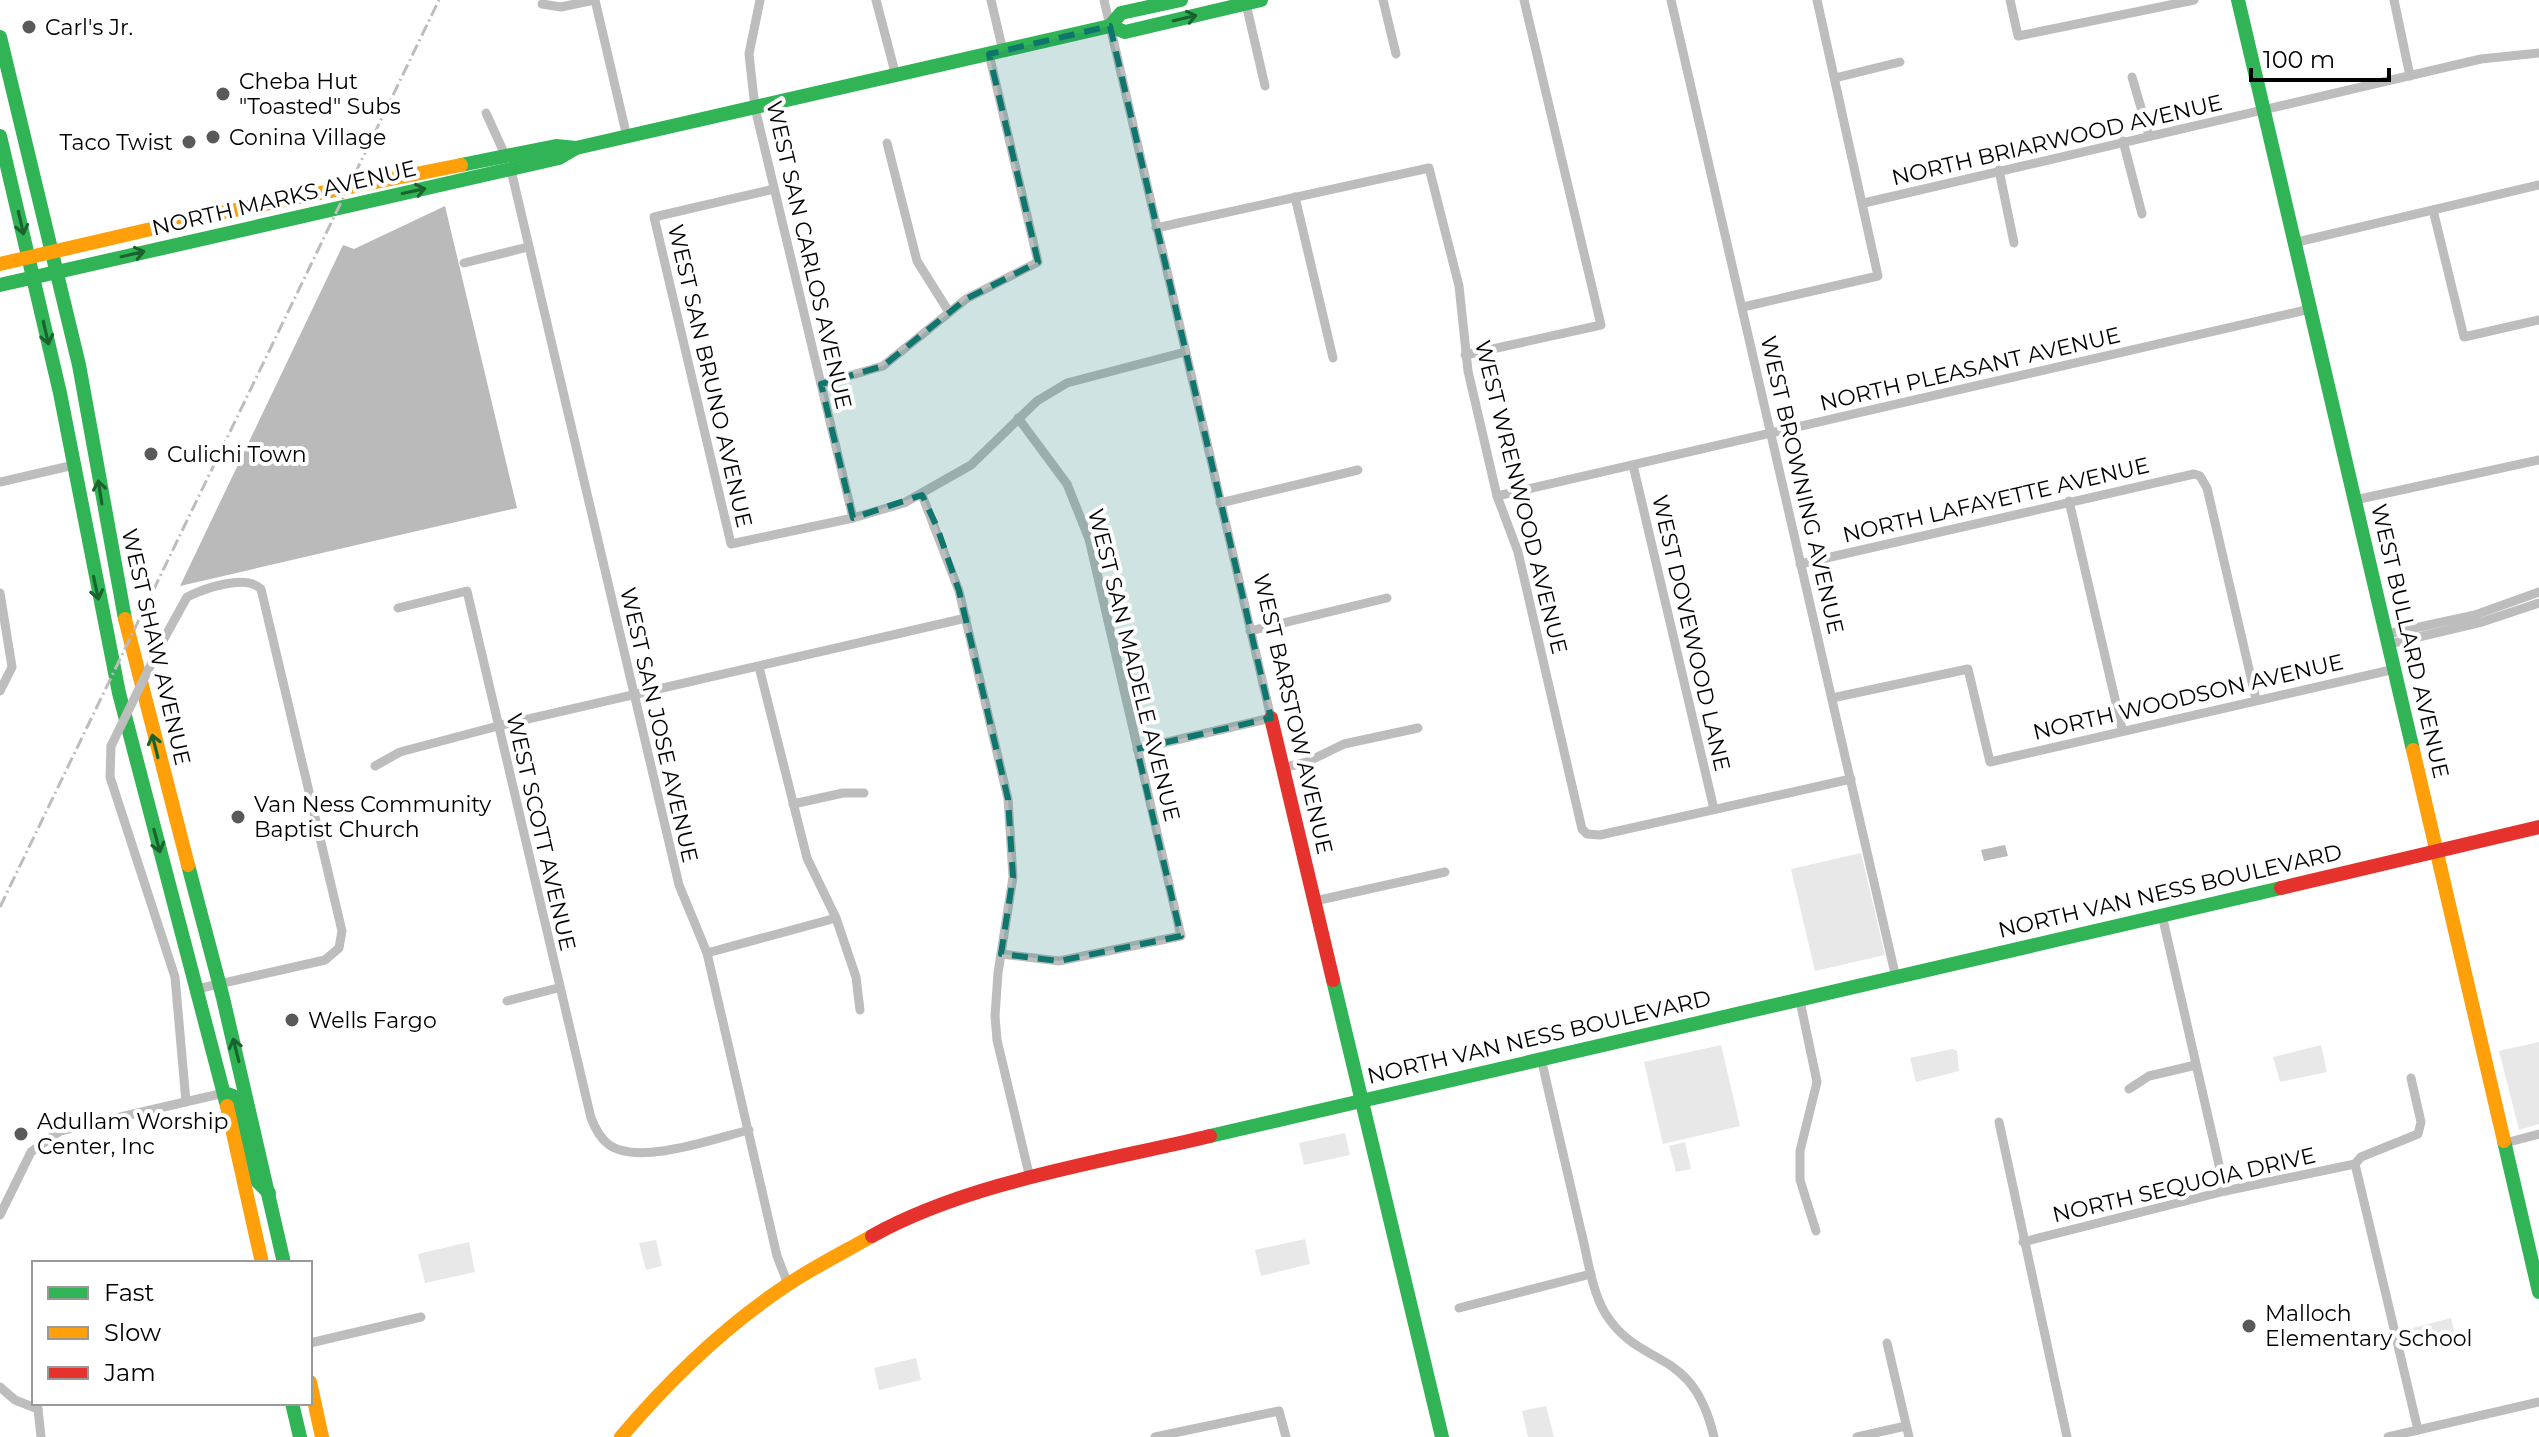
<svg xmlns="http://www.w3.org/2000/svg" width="2539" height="1437" font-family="Montserrat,sans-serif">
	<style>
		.green { fill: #e8e8e8 }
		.water { fill: #bababa }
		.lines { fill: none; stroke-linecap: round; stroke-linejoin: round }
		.street { stroke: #bdbdbd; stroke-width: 9 }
		.fast { stroke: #30b455; stroke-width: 14 }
		.slow { stroke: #ff9f0a; stroke-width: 14 }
		.jam { stroke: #e5322d; stroke-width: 14 }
		.rail { stroke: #bdbdbd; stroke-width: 3; stroke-dasharray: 12 4 2 4; stroke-linecap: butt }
		.street-bridge { stroke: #bdbdbd; stroke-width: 9 }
		.oneway { stroke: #1a632f }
		.marked { fill: #0f766e; fill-opacity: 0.2; stroke: #0f766e; stroke-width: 6; stroke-dasharray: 16 10; stroke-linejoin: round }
		.poi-dot { fill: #595959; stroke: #fff; stroke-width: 3 }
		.labels { text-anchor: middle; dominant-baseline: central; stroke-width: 8; stroke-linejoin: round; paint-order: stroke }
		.poi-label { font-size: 22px; fill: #000; stroke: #fff; text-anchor: start }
		.street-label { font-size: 22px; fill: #000; stroke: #fff }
	</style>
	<rect width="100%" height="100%" fill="#fff"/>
	<g class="green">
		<path d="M1861 853 1885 955 1815 971 1791 869Z"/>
		<path d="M2539 1042V1124L2519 1130 2499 1051Z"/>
		<path d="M1721 1045 1740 1126 1663 1144 1644 1062Z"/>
		<path d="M2321 1045 2327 1072 2280 1082 2273 1057Z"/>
		<path d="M1952 1049 1957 1051 1959 1071 1916 1082 1910 1058Z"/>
		<path d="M1345 1133 1350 1155 1304 1165 1299 1143Z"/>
		<path d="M1685 1142 1691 1169 1676 1172 1669 1146Z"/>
		<path d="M1305 1239 1310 1264 1261 1276 1255 1250Z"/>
		<path d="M656 1240 662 1266 646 1270 639 1243Z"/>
		<path d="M469 1242 475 1272 425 1283 418 1254Z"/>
		<path d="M2451 1318 2456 1340 2413 1349 2408 1329Z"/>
		<path d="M916 1358 921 1380 879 1390 874 1368Z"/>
		<path d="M1546 1406 1554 1437H1528L1522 1411Z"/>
	</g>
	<g class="water">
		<path d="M445 206 517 508 180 586 343 245 354 249Z"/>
		<path d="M2005 845 2008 856 1984 861 1981 850Z"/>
	</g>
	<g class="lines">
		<g class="street">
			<path d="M595 0 627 137"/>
			<path d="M760 0 749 54 755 108 853 518"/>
			<path d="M876 0 896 76"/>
			<path d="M991 0 1003 51"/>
			<path d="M1104 0 1271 718 1137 749"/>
			<path d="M1383 0 1396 54"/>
			<path d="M1671 0 1896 978"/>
			<path d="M2010 0 2018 36 2194 0"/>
			<path d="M2394 0 2410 76"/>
			<path d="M542 4 561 7 594 0"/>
			<path d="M1246 4 1265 86"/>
			<path d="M2132 77 2149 135"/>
			<path d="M1835 78 1900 62"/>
			<path d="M486 113 506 157"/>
			<path d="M2123 141 2142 214"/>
			<path d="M887 143 917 261 949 312"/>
			<path d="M511 170 679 885 707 953 777 1256 788 1284"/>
			<path d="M1999 170 2014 243"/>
			<path d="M774 189 654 217 731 544 853 518 904 503 971 465 1037 401 1067 383 1185 352"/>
			<path d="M1295 197 1333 358"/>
			<path d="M1864 203 2481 59 2539 53"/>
			<path d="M2433 210 2464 337 2539 320"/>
			<path d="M1156 228 1429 168 1459 286 1468 371 1497 496 1518 552 1582 829 1587 834 1600 835 1851 779"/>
			<path d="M2293 243 2539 185"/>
			<path d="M464 263 528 247"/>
			<path d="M1743 307 1878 276 1817 0"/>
			<path d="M1465 355 1601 325 1524 0"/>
			<path d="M821 384 883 366 966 299 1038 262 989 54"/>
			<path d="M1633 465 1714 809"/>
			<path d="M0 482 74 465"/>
			<path d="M922 495 959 591 1008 799 1013 877 998 973 995 1016 997 1040 1030 1178"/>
			<path d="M1497 496 2310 309"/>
			<path d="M2355 500 2539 460"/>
			<path d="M2069 501 2122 729"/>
			<path d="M1220 503 1358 470"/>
			<path d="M1800 564 2194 474 2200 476 2207 488 2256 699"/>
			<path d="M0 593 12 667 0 691"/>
			<path d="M398 608 467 591 591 1118C595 1128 600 1138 608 1144 637 1167 716 1138 749 1130"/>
			<path d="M1250 631 1387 598"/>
			<path d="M2387 634 2475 615 2539 592"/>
			<path d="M2389 644 2482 622 2539 603"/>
			<path d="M160 646 187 597C205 588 246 574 261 589L342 931 339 948 325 960 197 989"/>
			<path d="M759 667 807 858 836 918 856 977 860 1010"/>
			<path d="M1832 698 1968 669 1990 762 2395 669"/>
			<path d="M111 746 110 777 175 977 186 1102"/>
			<path d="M375 766 400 752 498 726 966 618"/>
			<path d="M1282 768 1307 762 1344 744 1418 728"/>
			<path d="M793 804 843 793H864"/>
			<path d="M1315 901 1445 872"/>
			<path d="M2162 915 2225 1191"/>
			<path d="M707 953 836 918"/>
			<path d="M1001 954 1059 961 1181 936 1089 539 1067 484 1018 418"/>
			<path d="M507 1001 558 988"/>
			<path d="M1800 1001 1817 1082 1800 1151V1180L1816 1231"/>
			<path d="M1541 1058C1554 1116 1568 1174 1581 1231 1588 1258 1591 1289 1605 1313 1641 1371 1692 1344 1714 1437"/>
			<path d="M2129 1089 2149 1076 2196 1065"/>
			<path d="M1999 1122 2067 1437"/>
			<path d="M2505 1143 2539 1134"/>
			<path d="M2355 1164 2418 1430"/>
			<path d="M2355 1164 2361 1157 2418 1134 2421 1122 2411 1078"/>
			<path d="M0 1215 31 1152 60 1131 224 1093"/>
			<path d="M2023 1242 2225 1191 2355 1164"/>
			<path d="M1459 1308 1591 1274"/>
			<path d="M310 1343 421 1317"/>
			<path d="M1887 1343 1909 1437"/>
			<path d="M0 1387 15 1400 38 1409"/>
			<path d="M38 1409 41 1437"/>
			<path d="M1155 1437 1279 1411 1286 1437"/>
			<path d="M1857 1437 1906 1426"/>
			<path d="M2388 1437 2539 1402"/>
		</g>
		<g class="fast">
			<path d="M2238 0 2413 750"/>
			<path d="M1110 26 1121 13 1181 0"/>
			<path d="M0 37 79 365 125 619"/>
			<path d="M0 136 60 393 119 693 227 1106"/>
			<path d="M461 165 556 146 576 148 1110 26 1125 32 1261 0"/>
			<path d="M0 285 559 158 576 148"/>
			<path d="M188 865 223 998 284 1263"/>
			<path d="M1333 980 1442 1437"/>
			<path d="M224 1093 233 1096 238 1104 256 1180 269 1193"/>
			<path d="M1210 1136 2281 888"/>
			<path d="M2504 1141 2539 1292"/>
			<path d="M292 1403 300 1437"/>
		</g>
		<g class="slow">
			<path d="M0 264 220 213 461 165"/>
			<path d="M125 619 188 865"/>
			<path d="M2413 750 2504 1141"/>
			<path d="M227 1106 262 1263"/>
			<path d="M310 1382 322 1437"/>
			<path d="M621 1437C670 1379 724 1327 787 1285 814 1267 844 1252 872 1236"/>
		</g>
		<g class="jam">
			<path d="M1271 718 1333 980"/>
			<path d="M2281 888 2539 827"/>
			<path d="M872 1236C968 1182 1102 1162 1210 1136"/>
		</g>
		<path class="rail" d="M0 907 439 0"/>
		<path class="street-bridge" d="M111 746 160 646"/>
	</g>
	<defs><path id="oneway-shaft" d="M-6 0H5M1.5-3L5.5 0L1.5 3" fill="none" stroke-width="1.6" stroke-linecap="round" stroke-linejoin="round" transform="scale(2)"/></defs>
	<g class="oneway">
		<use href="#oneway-shaft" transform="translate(1185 18) rotate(-13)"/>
		<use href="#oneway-shaft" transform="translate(414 191) rotate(-12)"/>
		<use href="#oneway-shaft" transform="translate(21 223) rotate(77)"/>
		<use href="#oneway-shaft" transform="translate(133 254) rotate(-13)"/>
		<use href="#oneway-shaft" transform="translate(46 333) rotate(77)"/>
		<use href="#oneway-shaft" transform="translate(100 492) rotate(-99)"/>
		<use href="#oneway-shaft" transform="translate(96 588) rotate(78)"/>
		<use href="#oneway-shaft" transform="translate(155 746) rotate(-104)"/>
		<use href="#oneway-shaft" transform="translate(157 841) rotate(75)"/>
		<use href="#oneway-shaft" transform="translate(236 1050) rotate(-104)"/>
	</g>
	<path class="marked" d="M1110 26 1271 718 1137 749 1181 936 1059 961 1001 954 1013 877 1008 799 959 591 937 527 922 495 853 518 821 384 883 366 966 299 1038 262 989 54Z"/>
	<g class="poi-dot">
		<circle cx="29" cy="27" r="8"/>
		<circle cx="223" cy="94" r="8"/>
		<circle cx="213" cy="137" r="8"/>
		<circle cx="189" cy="142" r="8"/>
		<circle cx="151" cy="454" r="8"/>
		<circle cx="238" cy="817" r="8"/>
		<circle cx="292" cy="1020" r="8"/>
		<circle cx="21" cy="1134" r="8"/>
		<circle cx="2249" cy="1326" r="8"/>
	</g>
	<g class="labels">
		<g class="poi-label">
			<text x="45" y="27">Carl's Jr.</text>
			<text x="239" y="81">Cheba Hut<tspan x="239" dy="25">"Toasted" Subs</tspan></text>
			<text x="229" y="137">Conina Village</text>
			<text x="173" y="142" text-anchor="end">Taco Twist</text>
			<text x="167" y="454">Culichi Town</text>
			<text x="254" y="804">Van Ness Community<tspan x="254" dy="25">Baptist Church</tspan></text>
			<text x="308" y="1020">Wells Fargo</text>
			<text x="37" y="1121">Adullam Worship<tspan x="37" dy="25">Center, Inc</tspan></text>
			<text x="2265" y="1313">Malloch<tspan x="2265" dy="25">Elementary School</tspan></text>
		</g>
		<g class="street-label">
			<text transform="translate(2057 140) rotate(-13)">NORTH BRIARWOOD AVENUE</text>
			<text transform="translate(284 198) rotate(-13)">NORTH MARKS AVENUE</text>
			<text transform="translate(809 255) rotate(77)">WEST SAN CARLOS AVENUE</text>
			<text transform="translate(1970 369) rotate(-13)">NORTH PLEASANT AVENUE</text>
			<text transform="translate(710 376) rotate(77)">WEST SAN BRUNO AVENUE</text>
			<text transform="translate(1802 485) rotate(77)">WEST BROWNING AVENUE</text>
			<text transform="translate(1521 497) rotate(76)">WEST WRENWOOD AVENUE</text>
			<text transform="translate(1996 500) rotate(-13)">NORTH LAFAYETTE AVENUE</text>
			<text transform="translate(1691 633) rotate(77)">WEST DOVEWOOD LANE</text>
			<text transform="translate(2410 641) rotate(77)">WEST BULLARD AVENUE</text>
			<text transform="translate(156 647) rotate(77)">WEST SHAW AVENUE</text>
			<text transform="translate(1134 665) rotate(76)">WEST SAN MADELE AVENUE</text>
			<text transform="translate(2188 697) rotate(-13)">NORTH WOODSON AVENUE</text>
			<text transform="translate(1293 714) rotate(77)">WEST BARSTOW AVENUE</text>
			<text transform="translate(659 725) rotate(77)">WEST SAN JOSE AVENUE</text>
			<text transform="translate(541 832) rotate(77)">WEST SCOTT AVENUE</text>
			<text transform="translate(2170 891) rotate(-13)">NORTH VAN NESS BOULEVARD</text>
			<text transform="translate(1539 1037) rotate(-13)">NORTH VAN NESS BOULEVARD</text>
			<text transform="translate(2184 1185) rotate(-13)">NORTH SEQUOIA DRIVE</text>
		</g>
	</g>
	<rect x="32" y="1261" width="280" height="144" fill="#ffffff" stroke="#999999" stroke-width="2"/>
	<rect x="48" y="1287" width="40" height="12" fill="#30b455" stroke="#999999" stroke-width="2"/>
	<text x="104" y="1301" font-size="24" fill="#000000">Fast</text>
	<rect x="48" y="1327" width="40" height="12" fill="#ff9f0a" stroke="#999999" stroke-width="2"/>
	<text x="104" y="1341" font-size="24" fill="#000000">Slow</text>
	<rect x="48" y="1367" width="40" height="12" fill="#e5322d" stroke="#999999" stroke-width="2"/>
	<text x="104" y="1381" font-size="24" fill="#000000">Jam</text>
	<path d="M2251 68v12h138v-12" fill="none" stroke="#000000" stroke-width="4"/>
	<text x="2263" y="68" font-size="24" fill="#000000" stroke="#ffffff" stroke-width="6" paint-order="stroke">100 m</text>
</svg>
